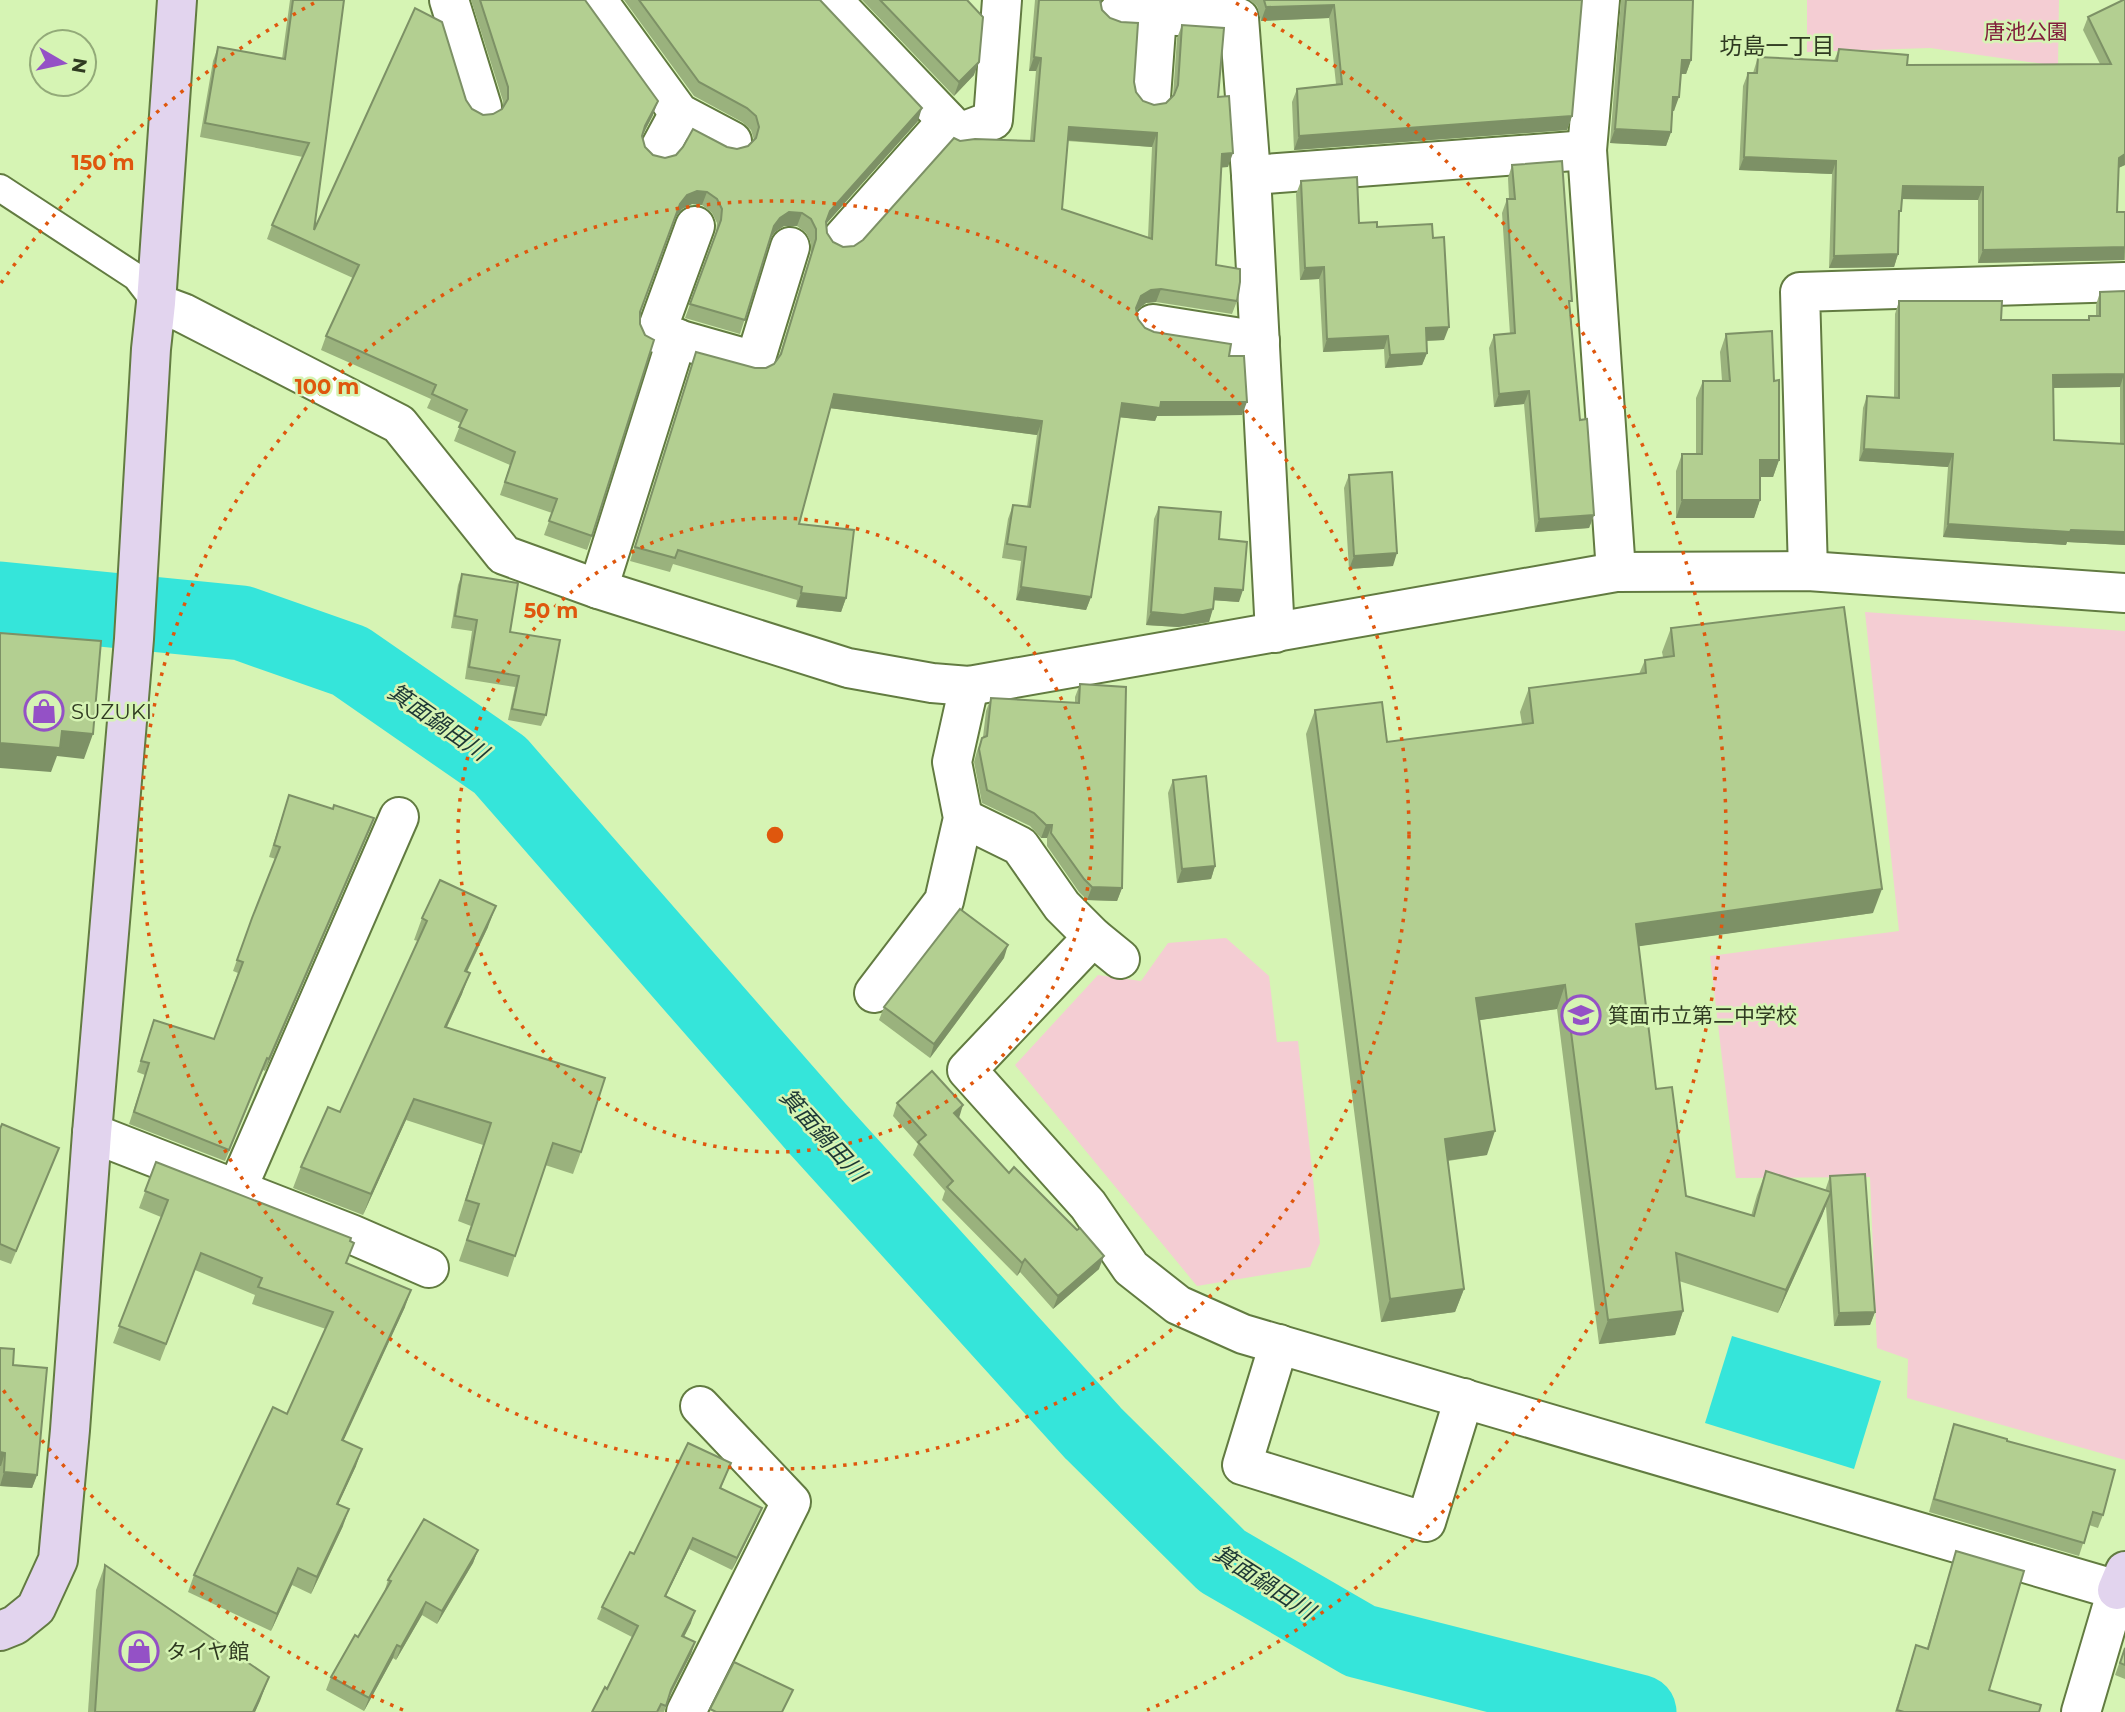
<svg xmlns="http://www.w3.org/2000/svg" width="2125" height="1712" font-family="Montserrat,'Noto Sans JP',sans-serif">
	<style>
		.green { fill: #f4cdd3 }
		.water { fill: #35e5da }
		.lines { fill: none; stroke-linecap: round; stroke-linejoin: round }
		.river { stroke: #35e5da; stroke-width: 75 }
		.lane-casing { stroke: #627b41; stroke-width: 30 }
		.street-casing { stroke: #627b41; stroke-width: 42 }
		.secondary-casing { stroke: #627b41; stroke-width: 42 }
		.lane { stroke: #fff; stroke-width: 26 }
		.street { stroke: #fff; stroke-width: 38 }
		.secondary { stroke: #e2d4ee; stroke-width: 38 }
		.wall { fill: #9ab27d; fill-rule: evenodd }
		.shaded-wall { fill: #7d9166 }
		.building { fill: #b3cf91; stroke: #7d9166; stroke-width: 2; fill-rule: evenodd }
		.ring { fill: none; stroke: #df570d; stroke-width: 3.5; stroke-dasharray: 3.5 7 }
		.labels { text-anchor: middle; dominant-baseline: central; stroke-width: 5; stroke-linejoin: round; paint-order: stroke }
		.park-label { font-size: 21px; fill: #811f3b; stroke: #d6f4b4 }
		.poi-label { font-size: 21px; fill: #2f3a21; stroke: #d6f4b4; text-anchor: start }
		.neighbourhood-label { font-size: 23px; fill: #2f3a21; stroke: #d6f4b4 }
		.water-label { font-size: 23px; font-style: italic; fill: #1c3735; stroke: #d6f4b4 }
		.centre { fill: #df570d; stroke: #d6f4b4; stroke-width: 3.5 }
		.ring-label { font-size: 21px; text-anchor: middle; font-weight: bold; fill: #df570d; stroke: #d6f4b4; stroke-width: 5; stroke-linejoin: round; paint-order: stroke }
	</style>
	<rect width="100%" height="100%" fill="#d6f4b4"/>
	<g class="green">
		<path d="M1807 0H2059L2058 66 1930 48 1807 52Z"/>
		<path d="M1865 612 2125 631V1460L1907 1398 1908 1359 1877 1348 1870 1177 1736 1178 1710 956 1899 931Z"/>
		<path d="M1226 938 1269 976 1277 1042 1298 1041 1320 1243 1310 1267 1197 1286 1015 1065 1098 975 1141 981 1168 943Z"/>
	</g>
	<path class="water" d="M1732 1336 1881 1381 1854 1469 1705 1423Z"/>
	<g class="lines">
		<path class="river" d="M0 599 242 623 350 661 500 765 817 1128 1093 1433 1222 1561 1360 1641 1639 1712"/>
		<g class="lane-casing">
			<path id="lane" d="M0 188 136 277 156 303"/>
		</g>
		<g class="street-casing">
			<g id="street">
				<path d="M449 0 482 107"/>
				<path d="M597 0 679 113 732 141"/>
				<path d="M832 0 959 133 993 120 1002 0"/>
				<path d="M1600 0 1587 150 1616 572"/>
				<path d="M1117 14 1239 18 1251 175 1275 633"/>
				<path d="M1151 97 1157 15"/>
				<path d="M659 150 679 113"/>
				<path d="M1251 175 1587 150"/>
				<path d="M695 226 656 333 755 361 790 247"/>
				<path d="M842 239 947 121"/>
				<path d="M156 303 183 313 399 424 504 555 598 589 848 668 932 683 969 686 1616 572 1808 571 2125 593"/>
				<path d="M1153 324 1260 341"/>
				<path d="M1808 571 1800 292 2125 282"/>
				<path d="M598 589 677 338"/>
				<path d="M963 818 1020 846 1062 906 1093 937 1120 959"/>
				<path d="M1093 937 967 1070 1088 1205 1131 1268 1178 1305 1243 1334 2117 1590 2081 1712"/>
				<path d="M874 993 944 901 963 818 952 762 969 686"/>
				<path d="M92 1133 351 1234 429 1268"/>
				<path d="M237 1189 399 817"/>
				<path d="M1279 1344 1242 1465 1426 1522 1464 1398"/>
				<path d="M686 1712 791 1502 700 1406"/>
			</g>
		</g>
		<g class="secondary-casing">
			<g id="secondary">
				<path d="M2117 1590 2125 1571"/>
				<path d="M0 1631 15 1625 36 1608 58 1560 70 1430 92 1133 134 639 151 349 156 303 177 0"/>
			</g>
		</g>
		<use href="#lane" class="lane"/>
		<use href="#street" class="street"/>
		<use href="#secondary" class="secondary"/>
	</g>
	<g class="wall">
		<path d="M290 0H344L314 230 466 100 472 109 483 115 493 114 503 108V101L471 0H585L653 115 643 134 642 136 645 147 653 155 665 158 727 147 737 149 748 146 754 140 751 130 742 122 694 96 624 0H820L918 121 826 224 827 233 833 242 843 247 854 246 863 240 960 141H1030L1036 71H1029L1035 0H1101L1102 10 1134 82 1136 92 1143 101 1154 105 1166 103 1173 96 1177 38 1182 25 1218 97 1228 167H1221L1216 265 1237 301 1232 314 1156 302 1146 303 1137 310 1138 319 1145 328 1154 332 1229 356 1242 415 1157 416 1155 421 1119 417 1091 597 1086 610 1016 600 1021 561 1002 558 1008 519 1013 505 1027 507 1037 435 830 408 799 524 846 598 841 612 796 607 797 600 673 564 670 572 630 561 696 352 755 368H766L774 364 779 357 811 253V243L806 233 797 226H784L775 232 771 238 740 334 685 318 716 233 717 223 712 213 702 205 692 204 682 209 675 218 640 312 592 536 587 550 544 535 552 513 500 495 510 465 454 441 461 423 427 408 431 399 321 350 326 336 353 278 267 239 272 225 303 157 200 137 213 61 218 47 282 59ZM1067 141 1152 147 1148 237 1062 209Z"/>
		<path d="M862 0H967L974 75 954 96Z"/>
		<path d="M1249 0H1582L1572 116 1567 130 1294 150 1292 102 1297 89 1336 84 1329 18 1261 21 1257 6Z"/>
		<path d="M1621 0H1693L1691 60 1686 74H1681L1674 111H1672L1671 132 1666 146 1610 143Z"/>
		<path d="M2125 0V165L2118 168 2117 212H2125V260L1978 263V200L1902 199 1899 218 1898 254 1894 267 1829 268 1832 174 1739 170 1743 86 1748 73H1753L1758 57 1834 61 1839 49 1907 65 2100 64 2083 30 2088 17Z"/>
		<path d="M1512 165 1570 306 1580 420 1594 515 1589 528 1535 532 1524 404 1494 407 1489 348 1494 335 1510 334 1502 213 1507 199H1509L1508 178Z"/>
		<path d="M1301 181 1359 223 1433 238 1444 340 1426 341 1427 353 1422 365 1385 368 1384 349 1323 352 1319 279 1300 280 1296 194Z"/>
		<path d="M2125 291V545L2067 542 2066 545 1943 537 1948 467 1859 461 1863 408 1867 396 1894 398 1895 314 1899 301 2001 320H2088L2089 316H2096V305L2100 292ZM2120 387V444L2054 440 2053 388Z"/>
		<path d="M1726 334 1779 460 1773 477H1760V500L1754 518H1676V471L1682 454H1696V398L1703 381H1722L1720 352Z"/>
		<path d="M1349 475 1393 566 1349 569 1344 488Z"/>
		<path d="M1159 507 1219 539 1239 602 1214 600 1209 622 1178 627 1146 625 1154 519Z"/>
		<path d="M462 574 510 632 546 715 541 726 508 720 515 687 465 679 472 631 451 628 458 585Z"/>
		<path d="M1671 628 1873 913 1638 946 1656 1089 1686 1196 1751 1216 1757 1195 1766 1171 1825 1191 1830 1176 1875 1312 1870 1325 1834 1326 1826 1206 1778 1313 1679 1281 1683 1311 1675 1335 1599 1344 1557 1009 1479 1020 1487 1155 1448 1161 1464 1289 1455 1312 1381 1322 1306 734 1315 710 1387 742 1522 724 1520 712 1529 688 1639 674 1645 660 1663 657 1662 652Z"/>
		<path d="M1080 684 1122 888 1117 901 1087 900 1079 892 1047 846V838H1041L1030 826 982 803 974 762 977 751 982 738 983 737 986 711 991 698 1075 703V697Z"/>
		<path d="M1173 780 1215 866 1211 879 1177 883 1168 793Z"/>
		<path d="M289 795 370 829 265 1071 263 1070 225 1161 129 1124 145 1075 137 1072 154 1020 214 1039 238 973 233 971 252 918 276 859 269 857Z"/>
		<path d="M422 918 488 927 467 972 462 994 447 1027 581 1152 573 1174 545 1165 508 1277 459 1261 471 1226 458 1221 483 1145 406 1120 363 1215 293 1188 301 1167 340 1112 418 941 414 940Z"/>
		<path d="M1004 958 930 1058 879 1020 884 1007Z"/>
		<path d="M897 1103 959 1118 1009 1173 1099 1269 1053 1309 1020 1272 1017 1276 942 1200 945 1191 913 1155 918 1144 893 1116Z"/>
		<path d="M0 1129 54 1161 11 1264 0 1260Z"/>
		<path d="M156 1162 350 1241 346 1264 405 1307 343 1440 356 1466 338 1504 343 1526 311 1594 292 1585 271 1631 188 1592 194 1575 287 1414 326 1329 252 1304 255 1295 195 1270 160 1361 113 1343 161 1217 139 1208Z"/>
		<path d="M0 1348 13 1365 37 1475 32 1488 0 1486Z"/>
		<path d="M1954 1424 2007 1441 2103 1515 2098 1528 2089 1525 2079 1556 1929 1512 1950 1437Z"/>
		<path d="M731 1463 721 1488 762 1508 757 1520 732 1570 689 1549 666 1596 691 1623 684 1637 695 1642 691 1654 669 1698 664 1712H592L607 1689 632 1637 597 1619 602 1607 634 1554Z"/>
		<path d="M478 1550 473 1563 437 1624 422 1615 396 1660 393 1658 364 1711 326 1690 331 1677 358 1637 384 1593 388 1580Z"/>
		<path d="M1956 1551 1989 1690 2039 1712H1895L1916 1645 1927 1648Z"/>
		<path d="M105 1565 269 1677 255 1712H88L96 1590Z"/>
		<path d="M2125 1647V1679L2115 1675Z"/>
	</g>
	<g class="shaded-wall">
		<path d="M1334 5 1329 18 1261 21 1266 7Z"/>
		<path d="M1034 57 1041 58 1036 71H1029Z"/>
		<path d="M1682 60H1691L1686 74H1677Z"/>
		<path d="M979 62 974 75 954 96 959 82Z"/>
		<path d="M1673 97H1679L1674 111 1668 110Z"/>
		<path d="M658 101 653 115 640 140 645 126Z"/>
		<path d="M922 108 918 121 825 225 826 222 830 211Z"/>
		<path d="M1572 116 1567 130 1294 150 1299 136Z"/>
		<path d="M1069 127 1157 133 1152 147 1064 140Z"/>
		<path d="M1615 129 1671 132 1666 146 1610 143Z"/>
		<path d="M1233 153 1228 167 1217 168 1222 154Z"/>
		<path d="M2125 154V165L2114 170 2119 158Z"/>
		<path d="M1744 157 1836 161 1832 174 1739 170Z"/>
		<path d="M1903 186 1983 187 1978 200 1898 199Z"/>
		<path d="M697 191 707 192 702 205 692 204 682 209 675 218 680 204 687 195Z"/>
		<path d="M789 212 802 213 797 226H784L775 232 769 240 774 226 780 218Z"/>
		<path d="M2125 247 2124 260 1978 263 1983 250Z"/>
		<path d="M1898 254 1894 267 1829 268 1834 256Z"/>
		<path d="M1324 267 1319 279 1300 280 1305 268Z"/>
		<path d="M1161 289 1156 302 1146 303 1137 310 1136 308 1141 296 1151 290Z"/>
		<path d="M1449 327 1444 340 1421 341 1426 328Z"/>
		<path d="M1388 336 1384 349 1323 352 1327 339Z"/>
		<path d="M1427 353 1422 365 1385 368 1390 355Z"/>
		<path d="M2124 374 2120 387 2049 388 2053 375Z"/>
		<path d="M1529 391 1524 404 1494 407 1499 394Z"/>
		<path d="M834 394 1042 421 1037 435 829 408Z"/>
		<path d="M1247 402 1242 415 1157 416 1155 421 1117 417 1122 403Z"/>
		<path d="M1864 449 1953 454 1948 467 1859 461Z"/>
		<path d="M1760 460H1779L1773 477H1754Z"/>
		<path d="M1682 500H1760L1754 518H1676Z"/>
		<path d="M1594 515 1589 528 1535 532 1539 519Z"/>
		<path d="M1948 524 2125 532V545L2067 542 2066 545 1943 537Z"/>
		<path d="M1397 553 1393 566 1349 569 1354 556Z"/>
		<path d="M1021 587 1091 597 1086 610 1016 600Z"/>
		<path d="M1215 588 1243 590 1239 602 1210 600Z"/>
		<path d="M801 593 846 598 841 612 796 607Z"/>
		<path d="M1213 609 1209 622 1178 627 1146 625 1151 612Z"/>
		<path d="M62 731 93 734 84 759 57 756 51 772 0 768V743Z"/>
		<path d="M374 818 370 829 265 1071 269 1059Z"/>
		<path d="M1046 825H1052L1047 838H1041Z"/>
		<path d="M1215 866 1211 879 1177 883 1182 869Z"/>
		<path d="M1092 887 1122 888 1117 901 1087 900Z"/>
		<path d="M1882 889 1873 913 1627 948 1636 924Z"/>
		<path d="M496 906 488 927 457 992 465 971Z"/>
		<path d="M1008 945 1004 958 930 1058 934 1044Z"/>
		<path d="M470 973 462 994 437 1048 445 1027Z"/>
		<path d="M1565 985 1557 1009 1467 1022 1476 998Z"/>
		<path d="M414 1099 406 1120 363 1215 371 1194Z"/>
		<path d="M963 1105 959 1118 954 1113Z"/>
		<path d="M1495 1131 1487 1155 1436 1162 1445 1139Z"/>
		<path d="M1831 1192 1822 1216 1778 1313 1786 1290Z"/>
		<path d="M1104 1256 1099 1269 1053 1309 1058 1296Z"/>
		<path d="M1025 1259 1020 1272 1017 1276 1022 1263Z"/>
		<path d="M1464 1289 1455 1312 1381 1322 1390 1299Z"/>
		<path d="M411 1290 405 1307 336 1457 342 1440Z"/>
		<path d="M1683 1311 1675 1335 1599 1344 1608 1320Z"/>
		<path d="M1875 1312 1870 1325 1834 1326 1839 1313Z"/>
		<path d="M362 1449 356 1466 331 1520 337 1504Z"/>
		<path d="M0 1452 5 1453 1 1466H0Z"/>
		<path d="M4 1472 37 1475 32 1488 0 1486Z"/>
		<path d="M762 1508 757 1520 732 1570 737 1558Z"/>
		<path d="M349 1509 343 1526 311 1594 317 1577Z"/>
		<path d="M693 1538 689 1549 660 1608 665 1596Z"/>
		<path d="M478 1550 473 1563 437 1624 442 1611Z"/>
		<path d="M298 1568 292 1585 271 1631 277 1614Z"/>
		<path d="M426 1602 422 1615 396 1660 401 1647Z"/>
		<path d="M695 1611 691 1623 678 1648 682 1636Z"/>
		<path d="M695 1642 691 1654 666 1702 671 1690Z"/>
		<path d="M397 1645 393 1658 364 1711 369 1698Z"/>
		<path d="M269 1677 260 1701 255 1712H253Z"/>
	</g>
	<g class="building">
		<path d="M293 0H344L314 230 415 8 442 22 466 100 472 109 483 115 493 114 502 109 508 99V87L480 0H585L658 101 645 126 642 136 645 147 653 155 665 158 676 155 683 147 693 129 727 147 737 149 748 146 756 138 759 127 756 116 747 108 699 82 639 0H820L922 108 830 211 826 222 827 233 833 242 843 247 854 246 863 240 954 138 960 141 975 139 1034 141 1041 58 1034 57 1039 0H1100L1102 10 1110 18 1121 22 1138 23 1134 82 1136 92 1143 101 1154 105 1166 103 1174 95 1178 85 1182 25 1224 28 1218 97 1229 96 1233 153 1222 154 1216 265 1240 269V282L1237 301 1161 289 1151 290 1141 296 1136 308 1138 319 1145 328 1154 332 1231 344 1229 356H1244L1247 402H1161L1160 408 1122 403 1091 597 1021 587 1026 547 1007 544 1013 505 1030 507 1042 421 834 394 799 524 854 530 846 598 801 593 802 587 678 550 675 558 635 547 696 352 755 368H766L774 364 781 354 816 239V229L811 219 802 213 789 212 780 218 774 226 745 320 690 304 721 220 722 209 717 199 707 192 697 191 687 195 680 204 640 312V324L645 335 654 340 592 536 549 521 557 499 505 482 515 452 459 427 467 410 432 394 436 385 326 336 359 265 272 225 309 143 205 123 218 47 285 59ZM1069 127 1157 133 1152 239 1062 209Z"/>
		<path d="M880 0H967L983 17 979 62 959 82Z"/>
		<path d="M1264 0H1582L1572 116 1299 136 1297 89 1342 84 1334 5 1266 7Z"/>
		<path d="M1626 0H1693L1691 60H1682L1679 97H1673L1671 132 1615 129Z"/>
		<path d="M2123 0H2125V154L2119 158 2117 212H2125V247L1983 250V187L1903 186 1901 211H1899L1898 254 1834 256 1836 161 1744 157 1748 73H1757L1758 57 1837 61 1839 49 1908 55 1907 65 2111 64 2088 17Z"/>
		<path d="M1562 161 1572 301H1569L1580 420 1587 419 1594 515 1539 519 1529 391 1499 394 1494 335 1515 333 1507 199H1515L1512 165Z"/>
		<path d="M1357 177 1359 223 1377 222V227L1432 224 1433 238 1444 237 1449 327 1426 328 1427 353 1390 355 1388 336 1327 339 1324 267 1305 268 1301 181Z"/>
		<path d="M2125 291V532L2071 530 2070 532 1948 524 1953 454 1864 449 1867 396 1899 398V301H2002L2001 320H2089V316H2100V292ZM2124 374 2125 444 2054 440 2053 375Z"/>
		<path d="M1772 331 1774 381 1779 380V460H1760V500H1682V454H1702L1703 381H1730L1726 334Z"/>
		<path d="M1392 472 1397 553 1354 556 1349 475Z"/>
		<path d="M1159 507 1221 512 1219 539 1247 542 1243 590 1215 588 1213 609 1183 615 1151 612Z"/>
		<path d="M462 574 518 583 510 632 560 640 546 715 512 709 519 676 469 667 477 620 455 616Z"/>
		<path d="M1844 607 1882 889 1636 924 1656 1089 1672 1087 1686 1196 1754 1216 1766 1171 1831 1192 1786 1290 1676 1253 1683 1311 1608 1320 1565 985 1476 998 1495 1131 1445 1139 1464 1289 1390 1299 1315 710 1382 702 1387 742 1533 723 1529 688 1646 673 1645 660 1674 656 1671 628Z"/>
		<path d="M0 633 101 641 93 734 62 731 60 748 0 743Z"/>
		<path d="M1080 684 1126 687 1122 888 1092 887 1084 879 1051 833 1052 825H1046L1034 813 987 790 979 749 982 738 987 736 991 698 1079 703Z"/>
		<path d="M1206 776 1215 866 1182 869 1173 780Z"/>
		<path d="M289 795 333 809 334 805 374 818 269 1059 267 1058 229 1150 134 1112 149 1063 141 1061 154 1020 214 1039 243 962 237 960 252 918 280 847 274 845Z"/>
		<path d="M440 880 496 906 465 971 470 973 445 1027 605 1078 581 1152 553 1143 515 1256 467 1240 479 1204 466 1200 491 1123 414 1099 371 1194 301 1167 328 1107 340 1112 427 921 422 918Z"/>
		<path d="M960 909 1008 945 934 1044 884 1007Z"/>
		<path d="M932 1071 963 1105 954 1113 1009 1173 1014 1167 1077 1230 1080 1228 1104 1256 1058 1296 1025 1259 1022 1263 947 1187 953 1181 918 1142 926 1135 897 1103Z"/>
		<path d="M2 1124 59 1148 16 1251 0 1244V1129Z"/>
		<path d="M156 1162 351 1238 350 1241 354 1243 346 1263 411 1290 342 1440 362 1449 337 1504 349 1509 317 1577 298 1568 277 1614 194 1575 273 1407 287 1414 333 1312 258 1287 262 1278 201 1253 166 1344 119 1326 168 1200 145 1191Z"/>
		<path d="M1865 1174 1875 1312 1839 1313 1830 1176Z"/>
		<path d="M0 1348 14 1349 13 1365 47 1368 37 1475 4 1472 5 1453 0 1452Z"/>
		<path d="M1954 1424 2007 1439V1441L2115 1470 2103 1515 2093 1512 2084 1543 1934 1499Z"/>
		<path d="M688 1443 731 1463 720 1488 762 1508 737 1558 693 1538 665 1596 695 1611 682 1636 695 1642 671 1690 666 1706 661 1704 657 1712H592L605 1687 607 1689 638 1626 602 1607 630 1552 634 1554Z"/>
		<path d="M424 1519 478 1550 442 1611 426 1602 401 1647 397 1645 369 1698 331 1677 355 1635 358 1637 391 1581 388 1580Z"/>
		<path d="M1956 1551 2024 1571 1989 1690 2041 1705 2039 1712H1904L1897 1710 1916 1645 1928 1649Z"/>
		<path d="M105 1565 269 1677 253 1712H95Z"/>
		<path d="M2125 1648V1665L2120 1663Z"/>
		<path d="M734 1662 793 1690 782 1712H716L710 1709Z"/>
	</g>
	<g class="ring">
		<circle cx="775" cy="835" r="317"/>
		<circle cx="775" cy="835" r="634"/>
		<path d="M403 1710A951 951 0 0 1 1 1387M1 283A951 951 0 0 1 314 3M1236 3A951 951 0 0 1 1147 1710"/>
	</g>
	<defs>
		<g id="shop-ring" transform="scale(2.0125)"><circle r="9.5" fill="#d6f4b4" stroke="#9451c6" stroke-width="1.5"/><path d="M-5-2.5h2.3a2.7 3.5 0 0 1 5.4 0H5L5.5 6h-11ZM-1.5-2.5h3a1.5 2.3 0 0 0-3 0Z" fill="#9451c6"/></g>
		<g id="school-ring" transform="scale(2.0125)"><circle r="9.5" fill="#d6f4b4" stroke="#9451c6" stroke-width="1.5"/><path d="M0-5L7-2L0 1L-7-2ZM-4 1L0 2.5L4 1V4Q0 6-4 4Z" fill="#9451c6"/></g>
	</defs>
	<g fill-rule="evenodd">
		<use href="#shop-ring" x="44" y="711"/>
		<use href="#school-ring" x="1581" y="1015"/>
		<use href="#shop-ring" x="139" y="1651"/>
	</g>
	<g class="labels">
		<g class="park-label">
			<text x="2026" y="31">唐池公園</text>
		</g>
		<g class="poi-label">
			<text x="71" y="711">SUZUKI</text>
			<text x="1608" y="1015">箕面市立第二中学校</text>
			<text x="166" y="1651">タイヤ館</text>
		</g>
		<g class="neighbourhood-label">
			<text x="1777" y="46">坊島一丁目</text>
		</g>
		<g class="water-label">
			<text transform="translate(438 722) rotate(35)">箕面鍋田川</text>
			<text transform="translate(823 1135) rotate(48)">箕面鍋田川</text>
			<text transform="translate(1264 1582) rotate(33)">箕面鍋田川</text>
		</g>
	</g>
	<circle cx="775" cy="835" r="10" class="centre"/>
	<g class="ring-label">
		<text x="103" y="170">150 m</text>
		<text x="327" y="394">100 m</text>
		<text x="551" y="618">50 m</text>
	</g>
	<g transform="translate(63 63) rotate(99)"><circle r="33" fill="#d6f4b4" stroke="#93aa79" stroke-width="2"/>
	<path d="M0-5L12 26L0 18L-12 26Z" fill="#9451c6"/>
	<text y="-10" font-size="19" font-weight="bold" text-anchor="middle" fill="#2f3a21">N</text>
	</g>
</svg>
